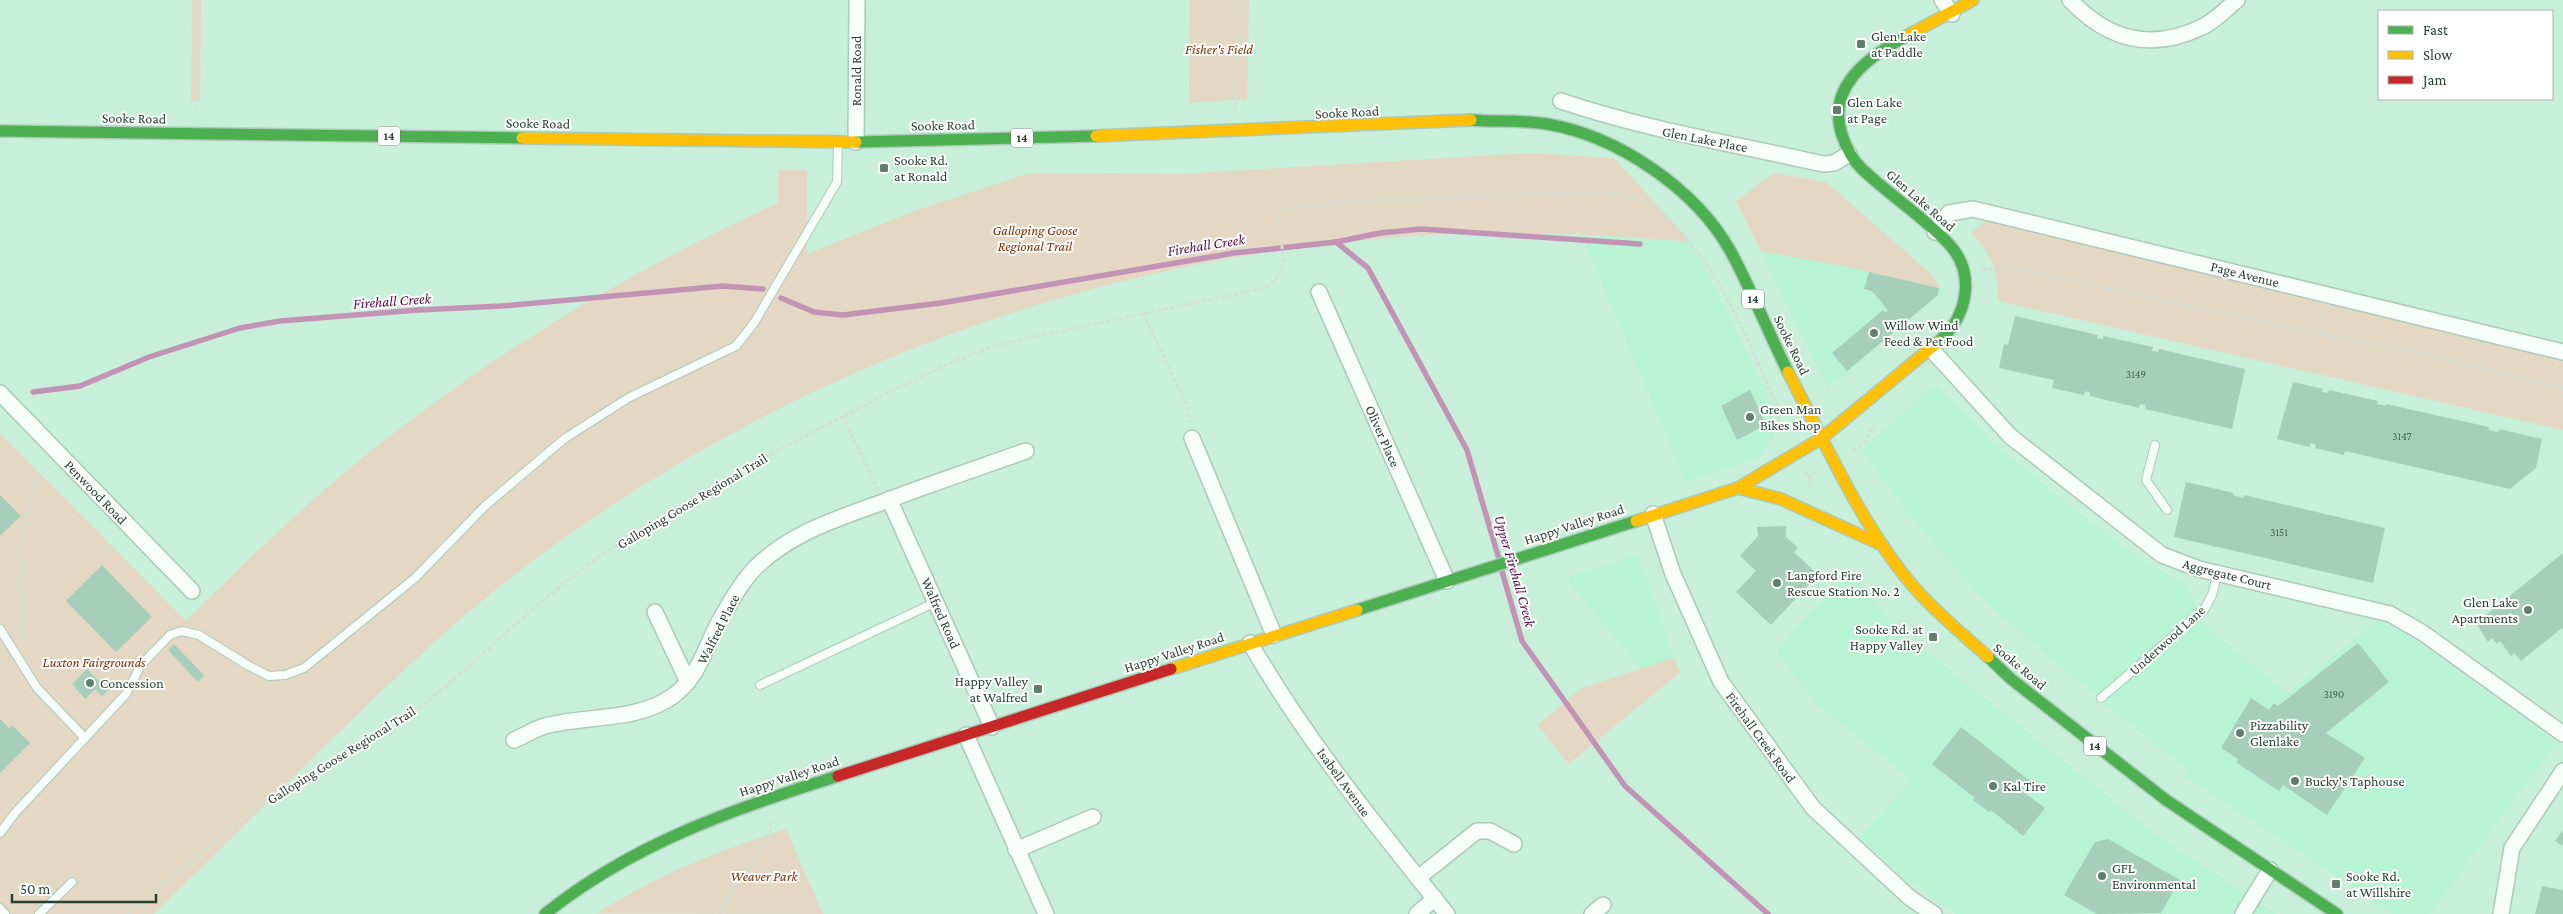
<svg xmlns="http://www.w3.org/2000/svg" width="2563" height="914" font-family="'Crimson Pro',serif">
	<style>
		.built { fill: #b8f4d4 }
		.green { fill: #e4d7c4 }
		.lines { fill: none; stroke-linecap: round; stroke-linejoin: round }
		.stream { stroke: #c393b5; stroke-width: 5.5 }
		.building { fill: #a7ceba }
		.lane-casing { stroke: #abcab9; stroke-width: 10 }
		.street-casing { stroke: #abcab9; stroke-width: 18 }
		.fast-casing { stroke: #abcab9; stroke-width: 14 }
		.slow-casing { stroke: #abcab9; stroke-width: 14 }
		.jam-casing { stroke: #abcab9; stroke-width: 14 }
		.path { stroke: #d2ded7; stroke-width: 3; stroke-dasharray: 4 2.5; stroke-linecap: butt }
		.lane { stroke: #f7fdf9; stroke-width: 8 }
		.street { stroke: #f7fdf9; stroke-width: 15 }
		.fast { stroke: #4caf50; stroke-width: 11 }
		.slow { stroke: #ffc107; stroke-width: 11 }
		.jam { stroke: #c62828; stroke-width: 11 }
		.poi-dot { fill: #5f7f6d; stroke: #fff; stroke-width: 2 }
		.labels { text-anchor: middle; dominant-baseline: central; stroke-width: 4; stroke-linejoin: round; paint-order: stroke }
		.number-label { font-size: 11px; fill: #466555 }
		.shield { fill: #fff; stroke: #677b70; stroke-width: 1 }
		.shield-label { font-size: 12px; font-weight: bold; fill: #264233 }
		.poi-label { font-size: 14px; fill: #264233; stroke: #fff; text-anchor: start }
		.park-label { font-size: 14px; font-style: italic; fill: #842d05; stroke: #fff }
		.street-label { font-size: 14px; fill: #264233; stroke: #fff }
		.water-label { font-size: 15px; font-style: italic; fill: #5b0c48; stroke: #fff }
	</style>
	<rect width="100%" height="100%" fill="#c8efd9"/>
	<g class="built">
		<path d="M1581 234 1691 242 1777 412 1774 438 1757 458 1686 481Z"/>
		<path d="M1761 251 1852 268 1947 289 1828 388Z"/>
		<path d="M1935 384 1990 440 2074 509 2137 557 2185 585 2205 626 2288 693 2378 620 2406 634 2556 743 2430 914H2393L2185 776 2190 771 2109 707 1991 607 1922 531 1861 450Z"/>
		<path d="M1638 555 1674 658 1641 669 1566 578Z"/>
		<path d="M1850 570 1893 625 2154 833 2276 914H1956L1907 879 1859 837 1912 780 1819 706 1776 651Z"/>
	</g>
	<g class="green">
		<path d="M192 0H201L200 101H191Z"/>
		<path d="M1190 0H1249L1247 99 1189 103Z"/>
		<path d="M1529 153 1614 158 1691 242C1624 236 1557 232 1489 233 1133 239 786 363 505 582 441 633 382 690 323 748 267 803 211 858 154 914H0V433L186 621C242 565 299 510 360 460 488 356 628 272 778 203V170H807V254L917 210 1030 173 1178 174Z"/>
		<path d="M1774 173 1826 182 1933 276 1940 288 1852 268 1761 251 1736 201Z"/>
		<path d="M1991 218 2563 349V430L1998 301C1999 274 1991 251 1971 233Z"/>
		<path d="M1674 658 1680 672 1569 764 1538 725 1582 688Z"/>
		<path d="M786 829 823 914 597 913C660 874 717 851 786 829Z"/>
	</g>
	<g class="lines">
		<g class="stream">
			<path d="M1336 242 1368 268 1467 450 1499 559"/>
			<path d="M781 298 814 312 843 315 941 303 1234 253 1336 242 1380 233 1421 229 1640 244"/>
			<path d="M33 392 80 386 149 357 240 328 280 321 418 310 502 306 723 286 763 289"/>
			<path d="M1501 568 1522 641 1625 786 1768 914"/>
		</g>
	</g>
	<g class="building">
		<path d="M1869 272 1939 288 1938 295 1847 371 1832 353 1883 310 1886 313 1888 310 1872 291 1864 289Z"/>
		<path d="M2015 316 2098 335 2097 338 2103 339V336L2153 347 2152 351 2158 352 2159 349 2245 369 2232 429 2145 409 2146 405 2140 404 2139 408 2090 396V393L2085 391 2084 395 2052 388 2054 380 1999 368 2004 344 2008 345Z"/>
		<path d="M2293 382 2323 389 2322 392 2328 393 2329 390 2378 401 2377 404 2386 406V404L2489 427V430L2498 432 2499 429 2542 439 2536 468 2510 489 2345 451 2344 455 2315 448 2316 445 2310 443V447L2277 439Z"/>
		<path d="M1750 390 1766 425 1737 440 1721 406Z"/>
		<path d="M2186 482 2234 493 2233 495 2243 498 2244 495 2385 528 2373 583 2174 537Z"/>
		<path d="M0 495 21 516 0 536Z"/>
		<path d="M1786 526V537L1798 548 1794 552 1818 575 1771 625 1736 592 1756 571 1740 556 1758 536 1757 527Z"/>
		<path d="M2563 553V630L2562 628 2521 661 2514 653 2511 656 2500 641 2497 644 2492 638 2488 642 2476 623Z"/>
		<path d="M102 565 152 617 116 652 66 601Z"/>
		<path d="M2358 643 2389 682 2326 733 2365 758 2327 815 2283 785 2279 791 2236 762 2238 759 2221 748 2251 698 2269 710 2274 703 2278 706Z"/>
		<path d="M174 644 204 675 198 682 168 650Z"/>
		<path d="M87 669 99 681 102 678 111 688 102 696 95 689 85 699 72 684Z"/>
		<path d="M0 719 9 728 12 725 30 743 0 773Z"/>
		<path d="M1961 727 2030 781 2022 791 2045 808 2023 836 1991 810 1989 812 1973 800 1975 798 1932 764Z"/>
		<path d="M2563 830V846L2555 841Z"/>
		<path d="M2108 839 2180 880 2161 913 2097 914 2064 895 2095 842Z"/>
		<path d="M2542 886 2563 890V914H2535Z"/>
	</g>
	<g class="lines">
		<g class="lane-casing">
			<g id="lane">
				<path d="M2155 445 2146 480 2167 510"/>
				<path d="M0 629 37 688 85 738"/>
				<path d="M760 685 936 602"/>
				<path d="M2101 698 2204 610 2212 595 2218 573"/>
				<path d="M0 833 15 813 126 694 141 665 170 635 182 631 199 635 249 666 269 676 285 675 304 668 415 578 485 506 564 439 628 398 736 346 754 323 837 182 838 144"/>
				<path d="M0 908 5 914"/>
				<path d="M39 914 72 882"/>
			</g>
		</g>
		<g class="street-casing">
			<g id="street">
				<path d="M1942 0 1952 14"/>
				<path d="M2070 0C2109 41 2152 52 2204 26 2216 20 2227 8 2237 0"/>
				<path d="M1561 101C1647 130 1735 144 1823 164L1834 163 1849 154"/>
				<path d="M856 142 857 0"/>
				<path d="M1935 232 1949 213 1973 209 2563 352"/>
				<path d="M1319 292 1447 581"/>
				<path d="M1931 349 2010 436 2162 555 2199 569 2390 614 2423 633 2563 734"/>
				<path d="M0 393 192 591"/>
				<path d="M1192 438 1274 635"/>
				<path d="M889 499 992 727"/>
				<path d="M1653 514 1673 574 1721 682 1813 808 1910 898 1934 914"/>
				<path d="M655 612 688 682"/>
				<path d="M1250 643C1306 740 1377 827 1447 914"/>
				<path d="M966 735 1046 914"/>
				<path d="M514 740C524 736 534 729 545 726 587 715 636 722 673 696 699 677 705 647 720 620 730 602 742 581 756 567 792 532 837 519 883 502 930 484 978 468 1026 451"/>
				<path d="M1016 850 1093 817"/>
				<path d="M1418 878 1477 831H1490L1514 844"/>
				<path d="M1417 914 1435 898"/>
				<path d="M1592 914 1603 905"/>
				<path d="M2243 914 2270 870"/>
				<path d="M2501 914 2512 848 2563 771"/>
			</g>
		</g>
		<g class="fast-casing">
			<g id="fast">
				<path d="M1905 37C1868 57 1826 87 1842 135 1846 147 1852 159 1861 168 1888 194 1921 215 1947 242 1977 272 1968 317 1938 342"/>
				<path d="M1471 120C1496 122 1523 120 1547 124 1618 136 1696 189 1731 252 1752 291 1768 332 1788 372"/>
				<path d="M0 131 522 138"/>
				<path d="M856 142 1096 136"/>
				<path d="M1357 610 1636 521"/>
				<path d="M1988 657 2011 679 2166 800 2337 914"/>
				<path d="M545 914C632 844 733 809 838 776"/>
			</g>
		</g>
		<g class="slow-casing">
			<g id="slow">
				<path d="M1905 37 1973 0"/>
				<path d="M1096 136 1471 120"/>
				<path d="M522 138 856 142"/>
				<path d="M1788 372C1824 441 1863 528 1913 586 1935 612 1963 634 1988 657"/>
				<path d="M1738 488 1781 499 1882 545"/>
				<path d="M1636 521 1738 488 1822 438 1938 342"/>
				<path d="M1171 669 1357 610"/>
			</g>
		</g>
		<g class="jam-casing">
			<path id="jam" d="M838 776 1171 669"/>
		</g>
		<g class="path">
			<path d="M196 0V112"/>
			<path d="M1235 112 1239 0"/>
			<path d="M1982 269 2015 268 2315 333 2435 356 2563 388"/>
			<path d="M1143 313 1188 408 1190 422"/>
			<path d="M843 416 877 488"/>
			<path d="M1853 450 1866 441 1875 423"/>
			<path d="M1805 471 1809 477 1816 473"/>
			<path d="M1809 488 1811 482 1809 477"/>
			<path d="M22 639C22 593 14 500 49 467"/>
			<path d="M127 914C177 875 224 830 276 795 314 769 357 751 395 725 451 687 498 638 550 595 634 525 734 473 830 423 889 393 946 360 1009 342L1265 288C1298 267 1275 243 1279 212L1292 207C1377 200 1461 195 1546 194 1578 194 1623 186 1650 205 1717 253 1745 337 1778 408L1779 421 1787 436"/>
			<path d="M719 914 732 891 770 838 771 819"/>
		</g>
		<use href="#lane" class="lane"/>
		<use href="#street" class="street"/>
		<use href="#fast" class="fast"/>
		<use href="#slow" class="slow"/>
		<use href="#jam" class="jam"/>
	</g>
	<g class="poi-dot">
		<rect x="1856" y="39" width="10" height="10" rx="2.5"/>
		<rect x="1832" y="105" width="10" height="10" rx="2.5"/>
		<rect x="879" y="163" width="10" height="10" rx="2.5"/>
		<circle cx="1874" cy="333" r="5"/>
		<circle cx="1750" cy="417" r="5"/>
		<circle cx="1777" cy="583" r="5"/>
		<circle cx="2528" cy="610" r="5"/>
		<rect x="1928" y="632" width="10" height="10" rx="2.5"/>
		<circle cx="90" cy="683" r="5"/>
		<rect x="1033" y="684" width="10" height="10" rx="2.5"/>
		<circle cx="2240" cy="733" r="5"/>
		<circle cx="2295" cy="781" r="5"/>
		<circle cx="1993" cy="786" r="5"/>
		<circle cx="2102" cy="876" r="5"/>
		<rect x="2331" y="879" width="10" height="10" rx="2.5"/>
	</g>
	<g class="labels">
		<g class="number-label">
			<text x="2136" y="374">3149</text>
			<text x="2402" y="436">3147</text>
			<text x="2279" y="532">3151</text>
			<text x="2334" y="694">3190</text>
		</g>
		<g class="shield">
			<rect x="378" y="126.5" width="22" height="19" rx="4"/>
			<rect x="1011" y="128.5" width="22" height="19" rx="4"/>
			<rect x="1742" y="289.5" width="22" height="19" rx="4"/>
			<rect x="2084" y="736.5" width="22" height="19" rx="4"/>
		</g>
		<g class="shield-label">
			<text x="389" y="136">14</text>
			<text x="1022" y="138">14</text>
			<text x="1753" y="299">14</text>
			<text x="2095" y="746">14</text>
		</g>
		<g class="poi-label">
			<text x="1871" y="36">Glen Lake<tspan x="1871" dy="16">at Paddle</tspan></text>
			<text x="1847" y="102">Glen Lake<tspan x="1847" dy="16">at Page</tspan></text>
			<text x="894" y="160">Sooke Rd.<tspan x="894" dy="16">at Ronald</tspan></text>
			<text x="1884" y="325">Willow Wind<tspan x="1884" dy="16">Feed &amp; Pet Food</tspan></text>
			<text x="1760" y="409">Green Man<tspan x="1760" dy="16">Bikes Shop</tspan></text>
			<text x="1787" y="575">Langford Fire<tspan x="1787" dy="16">Rescue Station No. 2</tspan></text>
			<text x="2518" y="602" text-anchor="end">Glen Lake<tspan x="2518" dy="16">Apartments</tspan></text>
			<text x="1923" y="629" text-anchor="end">Sooke Rd. at<tspan x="1923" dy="16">Happy Valley</tspan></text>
			<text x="1028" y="681" text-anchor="end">Happy Valley<tspan x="1028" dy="16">at Walfred</tspan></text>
			<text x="100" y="683">Concession</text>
			<text x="2250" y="725">Pizzability<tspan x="2250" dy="16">Glenlake</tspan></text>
			<text x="2305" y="781">Bucky's Taphouse</text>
			<text x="2003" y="786">Kal Tire</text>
			<text x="2112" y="868">GFL<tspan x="2112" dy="16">Environmental</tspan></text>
			<text x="2346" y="876">Sooke Rd.<tspan x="2346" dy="16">at Willshire</tspan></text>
		</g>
		<g class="park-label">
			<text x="1219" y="49">Fisher's Field</text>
			<text x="1035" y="230">Galloping Goose<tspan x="1035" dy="16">Regional Trail</tspan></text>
			<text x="94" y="662">Luxton Fairgrounds</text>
			<text x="764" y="876">Weaver Park</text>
		</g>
		<g class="street-label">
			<text transform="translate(856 71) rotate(-90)">Ronald Road</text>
			<text transform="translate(1347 112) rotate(-3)">Sooke Road</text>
			<text transform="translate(134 118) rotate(1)">Sooke Road</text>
			<text transform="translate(538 123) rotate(1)">Sooke Road</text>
			<text transform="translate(943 125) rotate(-1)">Sooke Road</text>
			<text transform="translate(1705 139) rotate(11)">Glen Lake Place</text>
			<text transform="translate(1921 200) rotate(41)">Glen Lake Road</text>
			<text transform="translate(2245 274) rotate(14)">Page Avenue</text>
			<text transform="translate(1792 345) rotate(64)">Sooke Road</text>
			<text transform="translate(1383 436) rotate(66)">Oliver Place</text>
			<text transform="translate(96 492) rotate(46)">Penwood Road</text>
			<text transform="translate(692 501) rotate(-31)">Galloping Goose Regional Trail</text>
			<text transform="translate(1574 524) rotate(-18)">Happy Valley Road</text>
			<text transform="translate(2227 574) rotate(14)">Aggregate Court</text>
			<text transform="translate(941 613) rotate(66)">Walfred Road</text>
			<text transform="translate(718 629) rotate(-63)">Walfred Place</text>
			<text transform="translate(2167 640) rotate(-42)">Underwood Lane</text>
			<text transform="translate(1174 652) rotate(-18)">Happy Valley Road</text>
			<text transform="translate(2020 666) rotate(40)">Sooke Road</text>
			<text transform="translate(1761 737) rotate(54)">Firehall Creek Road</text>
			<text transform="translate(341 755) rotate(-32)">Galloping Goose Regional Trail</text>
			<text transform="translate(789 776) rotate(-18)">Happy Valley Road</text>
			<text transform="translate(1344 782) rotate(54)">Isabell Avenue</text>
		</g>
		<g class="water-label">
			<text transform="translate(1206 245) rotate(-9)">Firehall Creek</text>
			<text transform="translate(392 301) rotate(-4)">Firehall Creek</text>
			<text transform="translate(1515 571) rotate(74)">Upper Firehall Creek</text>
		</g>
	</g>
	<rect x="2378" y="10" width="175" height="90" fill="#ffffff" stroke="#a8b3ad"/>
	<rect x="2388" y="26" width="25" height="8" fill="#4caf50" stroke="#a8b3ad"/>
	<text x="2423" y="35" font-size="15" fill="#264233">Fast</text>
	<rect x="2388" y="51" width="25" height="8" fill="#ffc107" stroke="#a8b3ad"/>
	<text x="2423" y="60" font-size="15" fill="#264233">Slow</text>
	<rect x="2388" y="76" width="25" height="8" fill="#c62828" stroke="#a8b3ad"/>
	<text x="2423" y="85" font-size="15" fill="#264233">Jam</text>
	<path d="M12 894v8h144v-8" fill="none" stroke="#264233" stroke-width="2.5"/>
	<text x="20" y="894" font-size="15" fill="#264233" stroke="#ffffff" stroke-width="4" paint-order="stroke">50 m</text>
</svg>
